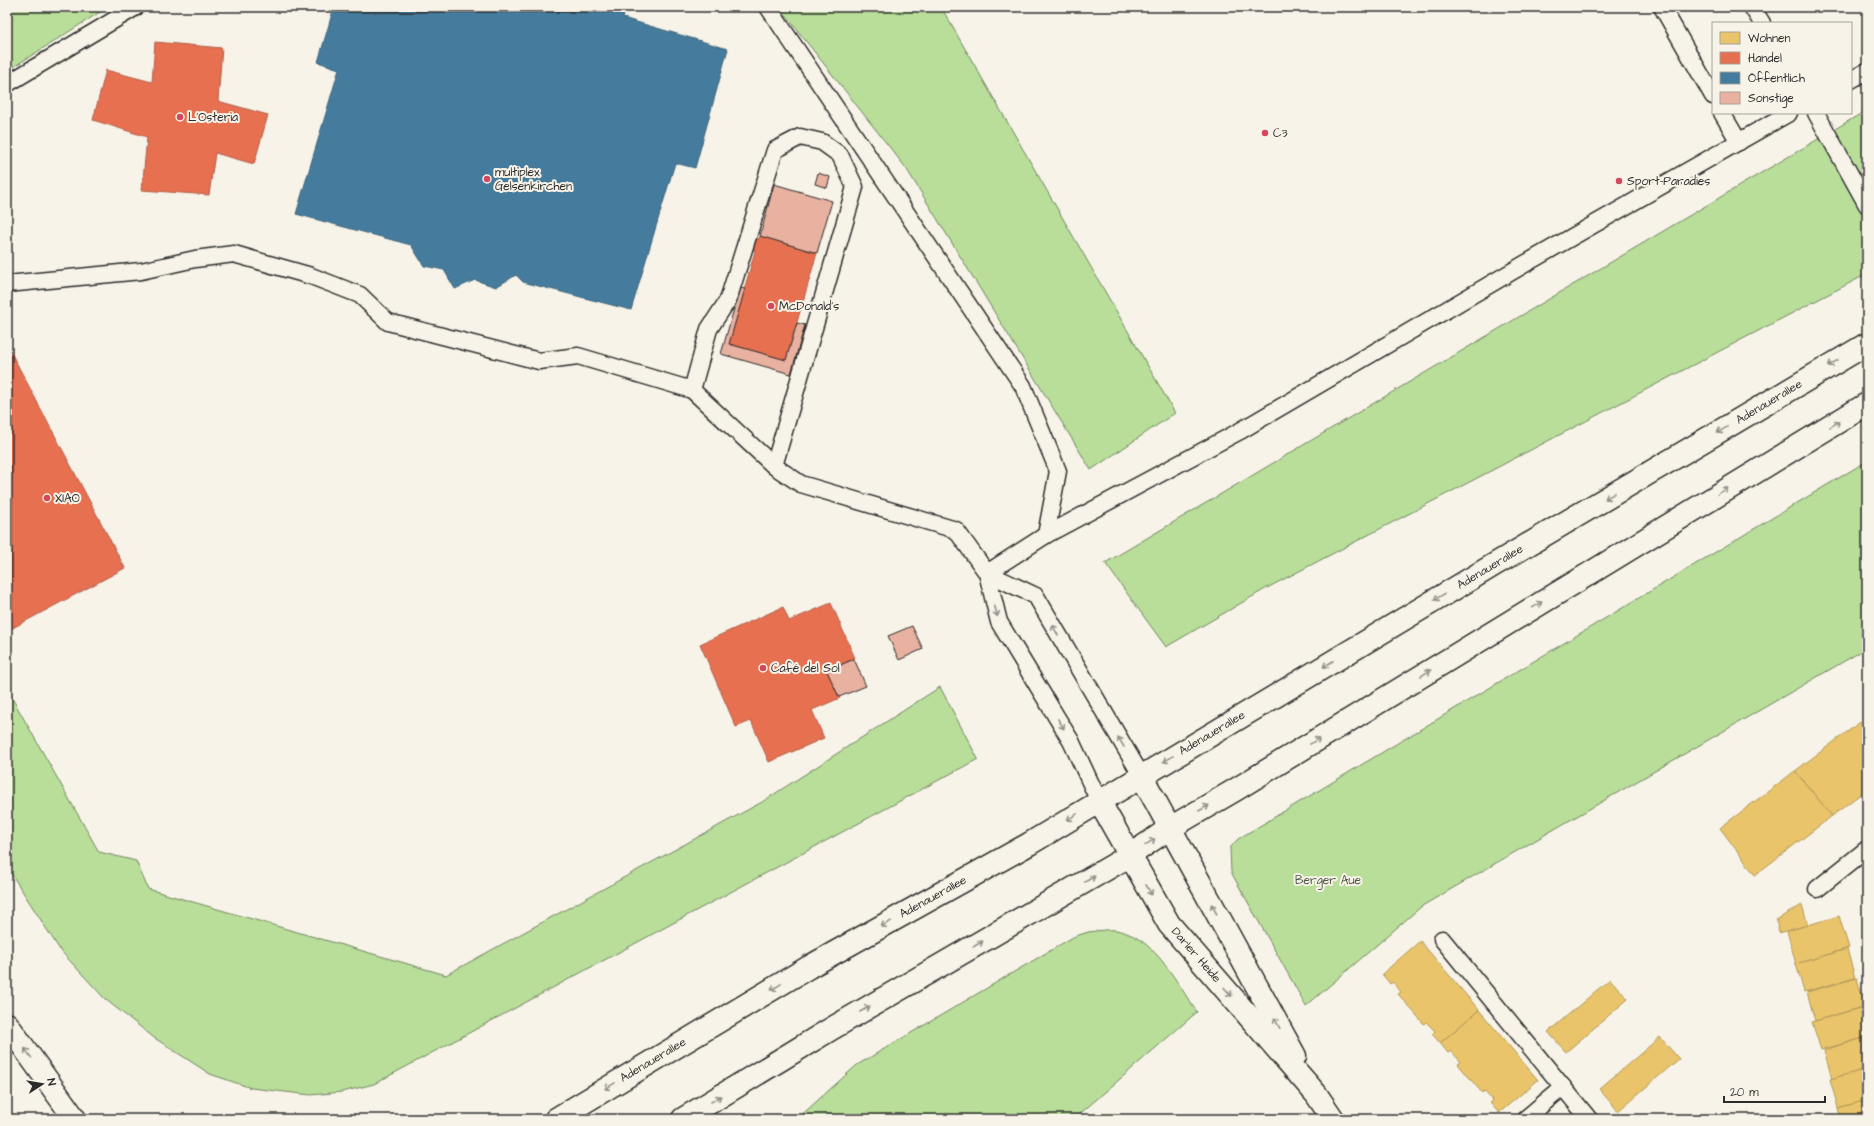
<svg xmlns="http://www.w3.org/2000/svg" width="1874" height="1126" font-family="'Architects Daughter',sans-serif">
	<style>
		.green { fill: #b8de99; stroke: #728462 }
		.homes { fill: #e9c46a; stroke: #b09657 }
		.shops { fill: #e76f51; stroke: #af5b46 }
		.public { fill: #457b9d; stroke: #3d637b }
		.building { fill: #e9b1a0; stroke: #2b2b2b }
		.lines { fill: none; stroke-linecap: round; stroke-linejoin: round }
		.lane-casing { stroke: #2b2b2b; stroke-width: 19 }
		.secondary-casing { stroke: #2b2b2b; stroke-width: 25 }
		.primary-casing { stroke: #2b2b2b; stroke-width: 25 }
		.lane { stroke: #f7f3e8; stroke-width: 16 }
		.secondary { stroke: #f7f3e8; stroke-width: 22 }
		.primary { stroke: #f7f3e8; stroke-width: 22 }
		.oneway { stroke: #918f8a }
		.poi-dot { fill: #d1495b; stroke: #f7f3e8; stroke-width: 1.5 }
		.labels { text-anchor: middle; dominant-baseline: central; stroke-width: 4; stroke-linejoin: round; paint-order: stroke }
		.poi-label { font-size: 12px; fill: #2b2b2b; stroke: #f7f3e8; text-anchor: start }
		.street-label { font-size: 12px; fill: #2b2b2b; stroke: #f7f3e8 }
		.park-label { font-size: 12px; fill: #4e5846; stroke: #f7f3e8 }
	</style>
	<rect width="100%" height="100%" fill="#f7f3e8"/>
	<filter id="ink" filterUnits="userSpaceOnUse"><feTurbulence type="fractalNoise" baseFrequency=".025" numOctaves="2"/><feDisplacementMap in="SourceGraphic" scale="8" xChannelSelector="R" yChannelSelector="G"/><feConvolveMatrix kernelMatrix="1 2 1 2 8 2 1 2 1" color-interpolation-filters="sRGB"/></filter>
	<g filter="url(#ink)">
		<g class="green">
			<path d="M7 7H108L7 71Z"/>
			<path d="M779 7H941L1175 413 1091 470 906 168Z"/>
			<path d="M1867 110V274L1267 588 1166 647 1105 563Z"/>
			<path d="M1867 461V648L1422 906 1306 1006 1231 872 1230 848 1238 839Z"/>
			<path d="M940 687 978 759 374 1084 342 1092 311 1095 251 1088 210 1074 153 1037 105 999 60 950 7 867V689L99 852 136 861 148 889 446 975 762 802Z"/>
			<path d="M1104 930C1109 930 1115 929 1120 931 1156 939 1177 984 1197 1012L1074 1119H797L857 1065 1073 937 1088 932Z"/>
		</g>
		<g class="homes">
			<path d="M1867 717V789L1832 816 1795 771Z"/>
			<path d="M1795 771 1832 816 1755 875 1720 828Z"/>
			<path d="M1802 905 1808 925 1779 933 1776 920Z"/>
			<path d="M1839 916 1849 948 1796 964 1787 931Z"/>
			<path d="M1420 941 1479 1010 1440 1043 1432 1034 1435 1031 1426 1022 1424 1024 1398 994 1401 992 1393 982 1390 984 1382 974Z"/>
			<path d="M1847 949 1855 978 1804 992 1796 964Z"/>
			<path d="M1857 978 1865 1006 1815 1021 1807 992Z"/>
			<path d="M1610 979 1628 999 1566 1052 1548 1032Z"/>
			<path d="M1863 1007 1867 1022V1037L1821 1050 1812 1022Z"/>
			<path d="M1479 1010 1538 1080 1499 1113 1490 1103 1493 1101 1484 1091 1482 1093 1458 1064 1461 1062 1451 1051 1448 1053 1440 1043Z"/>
			<path d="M1660 1037 1679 1059 1618 1111 1599 1089Z"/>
			<path d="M1867 1037V1069L1832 1079 1824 1050Z"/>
			<path d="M1867 1069V1100L1838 1108 1830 1079Z"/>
			<path d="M1867 1100V1119H1841L1838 1108Z"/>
		</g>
		<g class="shops">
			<path d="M155 42 222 48 218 101 268 115 254 164 215 153 209 195 142 190 147 137 93 120 106 70 152 82Z"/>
			<path d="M760 236 817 253 786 360 729 344 755 251 751 250 755 238 759 239Z"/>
			<path d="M7 345 125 568 7 631Z"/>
			<path d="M831 603 855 658 827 671 840 698 812 710 824 738 769 762 751 721 736 727 700 644 783 607 789 621Z"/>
		</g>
		<path class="public" d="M334 7H622L626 8 623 18 728 49 695 168 675 163 631 310 523 282 516 275 496 287 475 280 455 289 444 270 424 266 411 245 296 214 339 69 318 62Z"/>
		<g class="building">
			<path d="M818 173 830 177 827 188 815 184Z"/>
			<path d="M774 184 832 201 817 253 760 236Z"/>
			<path d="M740 288 745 289 729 344 786 360 797 323 805 325 791 374 721 354Z"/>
			<path d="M912 626 923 649 899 660 888 636Z"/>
			<path d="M854 659 866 686 839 697 827 671Z"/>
		</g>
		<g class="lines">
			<g class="lane-casing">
				<g id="lane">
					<path d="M768 7 1023 386 1058 471 1046 535"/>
					<path d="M1662 7 1713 96"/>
					<path d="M1752 7 1762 23"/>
					<path d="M1851 80 1867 71"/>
					<path d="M7 84 136 7"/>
					<path d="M1722 113 1739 142"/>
					<path d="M1816 113 1867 205"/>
					<path d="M7 284 141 271 195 259 234 254 311 276 360 295 388 322 539 361 578 356 692 390 774 466 801 484 956 530 987 573 999 622 1071 741 1099 801"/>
					<path d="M692 390 709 329 728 300 775 150 800 137 822 142 840 155 855 187 774 466"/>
					<path d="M987 573 1046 535 1240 431 1523 265 1789 113"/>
					<path d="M987 573 1036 596 1141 775"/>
					<path d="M1817 889 1867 849"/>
					<path d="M1442 939 1589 1119"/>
					<path d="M1525 1119 1563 1087"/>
				</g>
			</g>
			<g class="secondary-casing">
				<g id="secondary">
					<path d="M1141 775 1295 1056"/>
					<path d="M1099 801 1169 924 1316 1094 1333 1119"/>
					<path d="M556 1119 809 967 1029 844 1497 563 1867 344"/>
					<path d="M683 1119 831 1029 1129 856 1170 828 1235 790 1867 404"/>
				</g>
			</g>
			<g class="primary-casing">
				<path id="primary" d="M7 1024 75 1119"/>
			</g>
			<use href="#lane" class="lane"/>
			<use href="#secondary" class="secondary"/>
			<use href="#primary" class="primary"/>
		</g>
		<defs><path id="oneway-shaft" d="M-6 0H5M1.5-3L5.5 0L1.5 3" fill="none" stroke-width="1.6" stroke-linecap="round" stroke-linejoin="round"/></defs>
		<g class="oneway">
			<use href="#oneway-shaft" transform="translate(1833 363) rotate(149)"/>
			<use href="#oneway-shaft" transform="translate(1835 424) rotate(-31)"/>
			<use href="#oneway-shaft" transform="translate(1722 430) rotate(149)"/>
			<use href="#oneway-shaft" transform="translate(1723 491) rotate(-31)"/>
			<use href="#oneway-shaft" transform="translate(1610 496) rotate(149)"/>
			<use href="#oneway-shaft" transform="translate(1439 597) rotate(149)"/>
			<use href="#oneway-shaft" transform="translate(1537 605) rotate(-31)"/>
			<use href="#oneway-shaft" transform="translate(996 611) rotate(75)"/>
			<use href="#oneway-shaft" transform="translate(1055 630) rotate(-120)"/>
			<use href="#oneway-shaft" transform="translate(1328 664) rotate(149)"/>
			<use href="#oneway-shaft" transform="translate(1426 673) rotate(-31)"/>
			<use href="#oneway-shaft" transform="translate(1061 724) rotate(59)"/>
			<use href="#oneway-shaft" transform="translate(1315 741) rotate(-31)"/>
			<use href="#oneway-shaft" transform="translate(1121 742) rotate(-121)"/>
			<use href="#oneway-shaft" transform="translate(1168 759) rotate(150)"/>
			<use href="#oneway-shaft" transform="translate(1204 808) rotate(-30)"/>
			<use href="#oneway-shaft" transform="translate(1072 817) rotate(148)"/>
			<use href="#oneway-shaft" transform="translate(1150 842) rotate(-34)"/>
			<use href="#oneway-shaft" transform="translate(1090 879) rotate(-30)"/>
			<use href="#oneway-shaft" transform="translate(1149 890) rotate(60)"/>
			<use href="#oneway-shaft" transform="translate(1214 909) rotate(-119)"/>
			<use href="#oneway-shaft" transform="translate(886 924) rotate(151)"/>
			<use href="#oneway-shaft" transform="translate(978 944) rotate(-30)"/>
			<use href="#oneway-shaft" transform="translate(776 987) rotate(149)"/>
			<use href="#oneway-shaft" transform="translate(1228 992) rotate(49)"/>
			<use href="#oneway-shaft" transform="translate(865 1009) rotate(-30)"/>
			<use href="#oneway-shaft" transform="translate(1277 1023) rotate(-118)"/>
			<use href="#oneway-shaft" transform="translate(28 1053) rotate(-126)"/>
			<use href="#oneway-shaft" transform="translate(610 1086) rotate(149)"/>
			<use href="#oneway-shaft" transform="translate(716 1099) rotate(-31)"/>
		</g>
	</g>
	<g class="poi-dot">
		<circle cx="180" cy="117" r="4"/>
		<circle cx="1265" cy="133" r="4"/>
		<circle cx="487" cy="179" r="4"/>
		<circle cx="1619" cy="181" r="4"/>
		<circle cx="771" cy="306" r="4"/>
		<circle cx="47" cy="498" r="4"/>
		<circle cx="763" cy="668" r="4"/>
	</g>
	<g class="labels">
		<g class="poi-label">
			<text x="188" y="117">L'Osteria</text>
			<text x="1273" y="133">C3</text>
			<text x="495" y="172">multiplex<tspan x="495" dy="14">Gelsenkirchen</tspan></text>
			<text x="1627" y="181">Sport-Paradies</text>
			<text x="779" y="306">McDonald's</text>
			<text x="55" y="498">XIAO</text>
			<text x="771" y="668">Café del Sol</text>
		</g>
		<g class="street-label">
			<text transform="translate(1769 402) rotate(-31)">Adenauerallee</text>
			<text transform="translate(1490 567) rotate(-31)">Adenauerallee</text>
			<text transform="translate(1212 733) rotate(-31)">Adenauerallee</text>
			<text transform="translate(933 897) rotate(-29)">Adenauerallee</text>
			<text transform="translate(1196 955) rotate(49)">Darler Heide</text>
			<text transform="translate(653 1060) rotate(-31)">Adenauerallee</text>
		</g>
		<g class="park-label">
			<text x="1328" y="880">Berger Aue</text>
		</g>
	</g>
	<rect width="1874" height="1126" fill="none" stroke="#f7f3e8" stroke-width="24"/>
	<rect x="12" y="12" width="1850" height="1102" fill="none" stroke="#2b2b2b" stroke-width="1.5" filter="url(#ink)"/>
	<rect x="1712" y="22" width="140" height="92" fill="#f7f3e8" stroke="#a5a39c"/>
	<rect x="1720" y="32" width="20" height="12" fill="#e9c46a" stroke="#a5a39c"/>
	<text x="1748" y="42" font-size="12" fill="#2b2b2b">Wohnen</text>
	<rect x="1720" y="52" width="20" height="12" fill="#e76f51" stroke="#a5a39c"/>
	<text x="1748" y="62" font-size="12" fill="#2b2b2b">Handel</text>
	<rect x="1720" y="72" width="20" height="12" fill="#457b9d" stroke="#a5a39c"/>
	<text x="1748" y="82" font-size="12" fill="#2b2b2b">Öffentlich</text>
	<rect x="1720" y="92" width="20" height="12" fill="#e9b1a0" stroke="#a5a39c"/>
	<text x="1748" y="102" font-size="12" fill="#2b2b2b">Sonstige</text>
	<g transform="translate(42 1084) rotate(78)" stroke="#f7f3e8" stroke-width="3" paint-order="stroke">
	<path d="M0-3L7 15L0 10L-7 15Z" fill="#2b2b2b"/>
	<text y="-6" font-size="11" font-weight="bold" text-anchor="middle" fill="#2b2b2b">N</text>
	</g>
	<path d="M1724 1096v6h101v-6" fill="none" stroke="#2b2b2b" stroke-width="2"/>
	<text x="1730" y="1096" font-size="12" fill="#2b2b2b" stroke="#f7f3e8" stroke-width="3" paint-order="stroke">20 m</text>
</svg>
